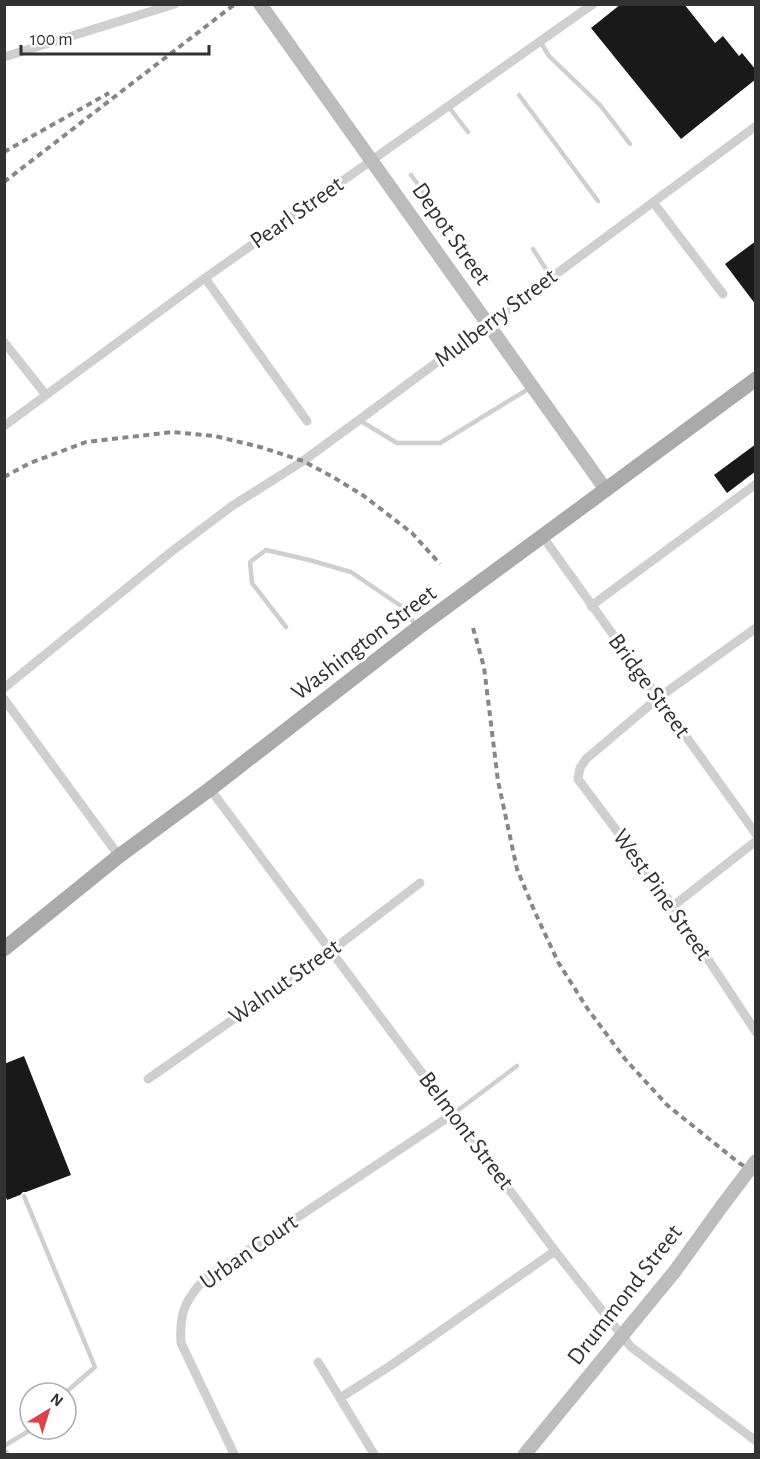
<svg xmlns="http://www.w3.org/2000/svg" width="760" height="1459" font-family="'Alegreya Sans',sans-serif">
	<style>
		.building { fill: #191919 }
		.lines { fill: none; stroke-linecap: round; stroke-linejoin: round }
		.lane { stroke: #cfcfcf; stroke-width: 4.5 }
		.street { stroke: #cfcfcf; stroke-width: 9 }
		.secondary { stroke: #bcbcbc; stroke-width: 14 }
		.primary { stroke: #aaa; stroke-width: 15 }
		.rail { stroke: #878787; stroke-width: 4; stroke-dasharray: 6 4.5; stroke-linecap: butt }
		.secondary-bridge { stroke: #bcbcbc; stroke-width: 14 }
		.labels { text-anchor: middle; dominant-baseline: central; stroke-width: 6; stroke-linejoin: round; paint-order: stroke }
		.street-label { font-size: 24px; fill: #323232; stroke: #fff }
	</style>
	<rect width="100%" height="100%" fill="#fff"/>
	<g class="building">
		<path d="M621 4H684L715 43 723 36 739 56 742 53 756 70V79L681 139 591 28Z"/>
		<path d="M756 241V305L725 264Z"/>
		<path d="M756 444V471L727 493 714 475Z"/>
		<path d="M24 1056 71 1175 26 1192H23L20 1195 7 1200 4 1192V1064Z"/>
	</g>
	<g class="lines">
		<g class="lane">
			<path d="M541 43 549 56 600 105 630 144"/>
			<path d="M519 95 598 201"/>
			<path d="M448 106 468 132"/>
			<path d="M411 175 489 281"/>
			<path d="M533 249 551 277"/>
			<path d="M359 420 397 443H440L530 388"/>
			<path d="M286 627 252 583 250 562 266 550 309 560 351 572 401 606 417 626"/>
			<path d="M453 1114 517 1066"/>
			<path d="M24 1196 95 1367 65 1393"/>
			<path d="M4 1446 32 1429"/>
		</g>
		<g class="street">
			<path d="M4 57 175 4"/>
			<path d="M653 202 723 294"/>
			<path d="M205 278 307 421"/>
			<path d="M4 342 46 395"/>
			<path d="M4 426 205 278 593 4"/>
			<path d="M543 537 756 834"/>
			<path d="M591 606 756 484"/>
			<path d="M756 628 658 698 586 759 580 768 578 779 673 906 756 1032"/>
			<path d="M4 688 171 552 232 506 303 461 359 420 756 126"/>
			<path d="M4 699 119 856"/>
			<path d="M210 789 555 1251 631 1347 756 1441"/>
			<path d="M673 906 756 841"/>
			<path d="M148 1079 331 951 420 883"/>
			<path d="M318 1362 374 1454"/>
			<path d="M340 1398 390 1366 555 1251"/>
			<path d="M4 1453 5 1454"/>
			<path d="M234 1454 181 1343C179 1315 185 1299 205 1279L453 1114"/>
		</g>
		<g class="secondary">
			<path d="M260 4 606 490"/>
			<path d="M525 1454 675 1271 722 1206"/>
		</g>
		<path class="primary" d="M4 949 119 856 210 789 419 627 756 379"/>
		<g class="rail">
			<path d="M4 152 109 93"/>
			<path d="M4 182 235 4"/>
			<path d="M4 477 30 463 86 442 173 432 215 436 260 447 303 461 333 477 364 496 412 533 440 564"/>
			<path d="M473 628 484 667 498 781 517 869 534 910 558 962 587 1008 625 1059 667 1105 739 1163 756 1173"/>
		</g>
		<path class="secondary-bridge" d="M722 1206 756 1161"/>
	</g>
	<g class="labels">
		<g class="street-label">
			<text transform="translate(297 213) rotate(-35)">Pearl Street</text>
			<text transform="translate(451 234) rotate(55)">Depot Street</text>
			<text transform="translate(496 318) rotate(-37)">Mulberry Street</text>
			<text transform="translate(364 643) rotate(-37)">Washington Street</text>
			<text transform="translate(649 686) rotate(54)">Bridge Street</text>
			<text transform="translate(662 895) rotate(55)">West Pine Street</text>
			<text transform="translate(285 982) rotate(-35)">Walnut Street</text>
			<text transform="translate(466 1131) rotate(53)">Belmont Street</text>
			<text transform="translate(249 1252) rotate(-35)">Urban Court</text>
			<text transform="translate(625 1295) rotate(-52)">Drummond Street</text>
		</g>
	</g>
	<rect width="760" height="1459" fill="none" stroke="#323232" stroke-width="12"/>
	<g transform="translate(48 1411) rotate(38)"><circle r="28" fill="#ffffff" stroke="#adadad" stroke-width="1.5"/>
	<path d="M0-4.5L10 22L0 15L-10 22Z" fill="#dc414c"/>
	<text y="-9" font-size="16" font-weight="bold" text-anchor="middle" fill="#323232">N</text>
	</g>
	<path d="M21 45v9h188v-9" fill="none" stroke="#323232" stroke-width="3"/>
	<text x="30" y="45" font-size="18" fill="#323232" stroke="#ffffff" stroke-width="4.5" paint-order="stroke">100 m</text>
</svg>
